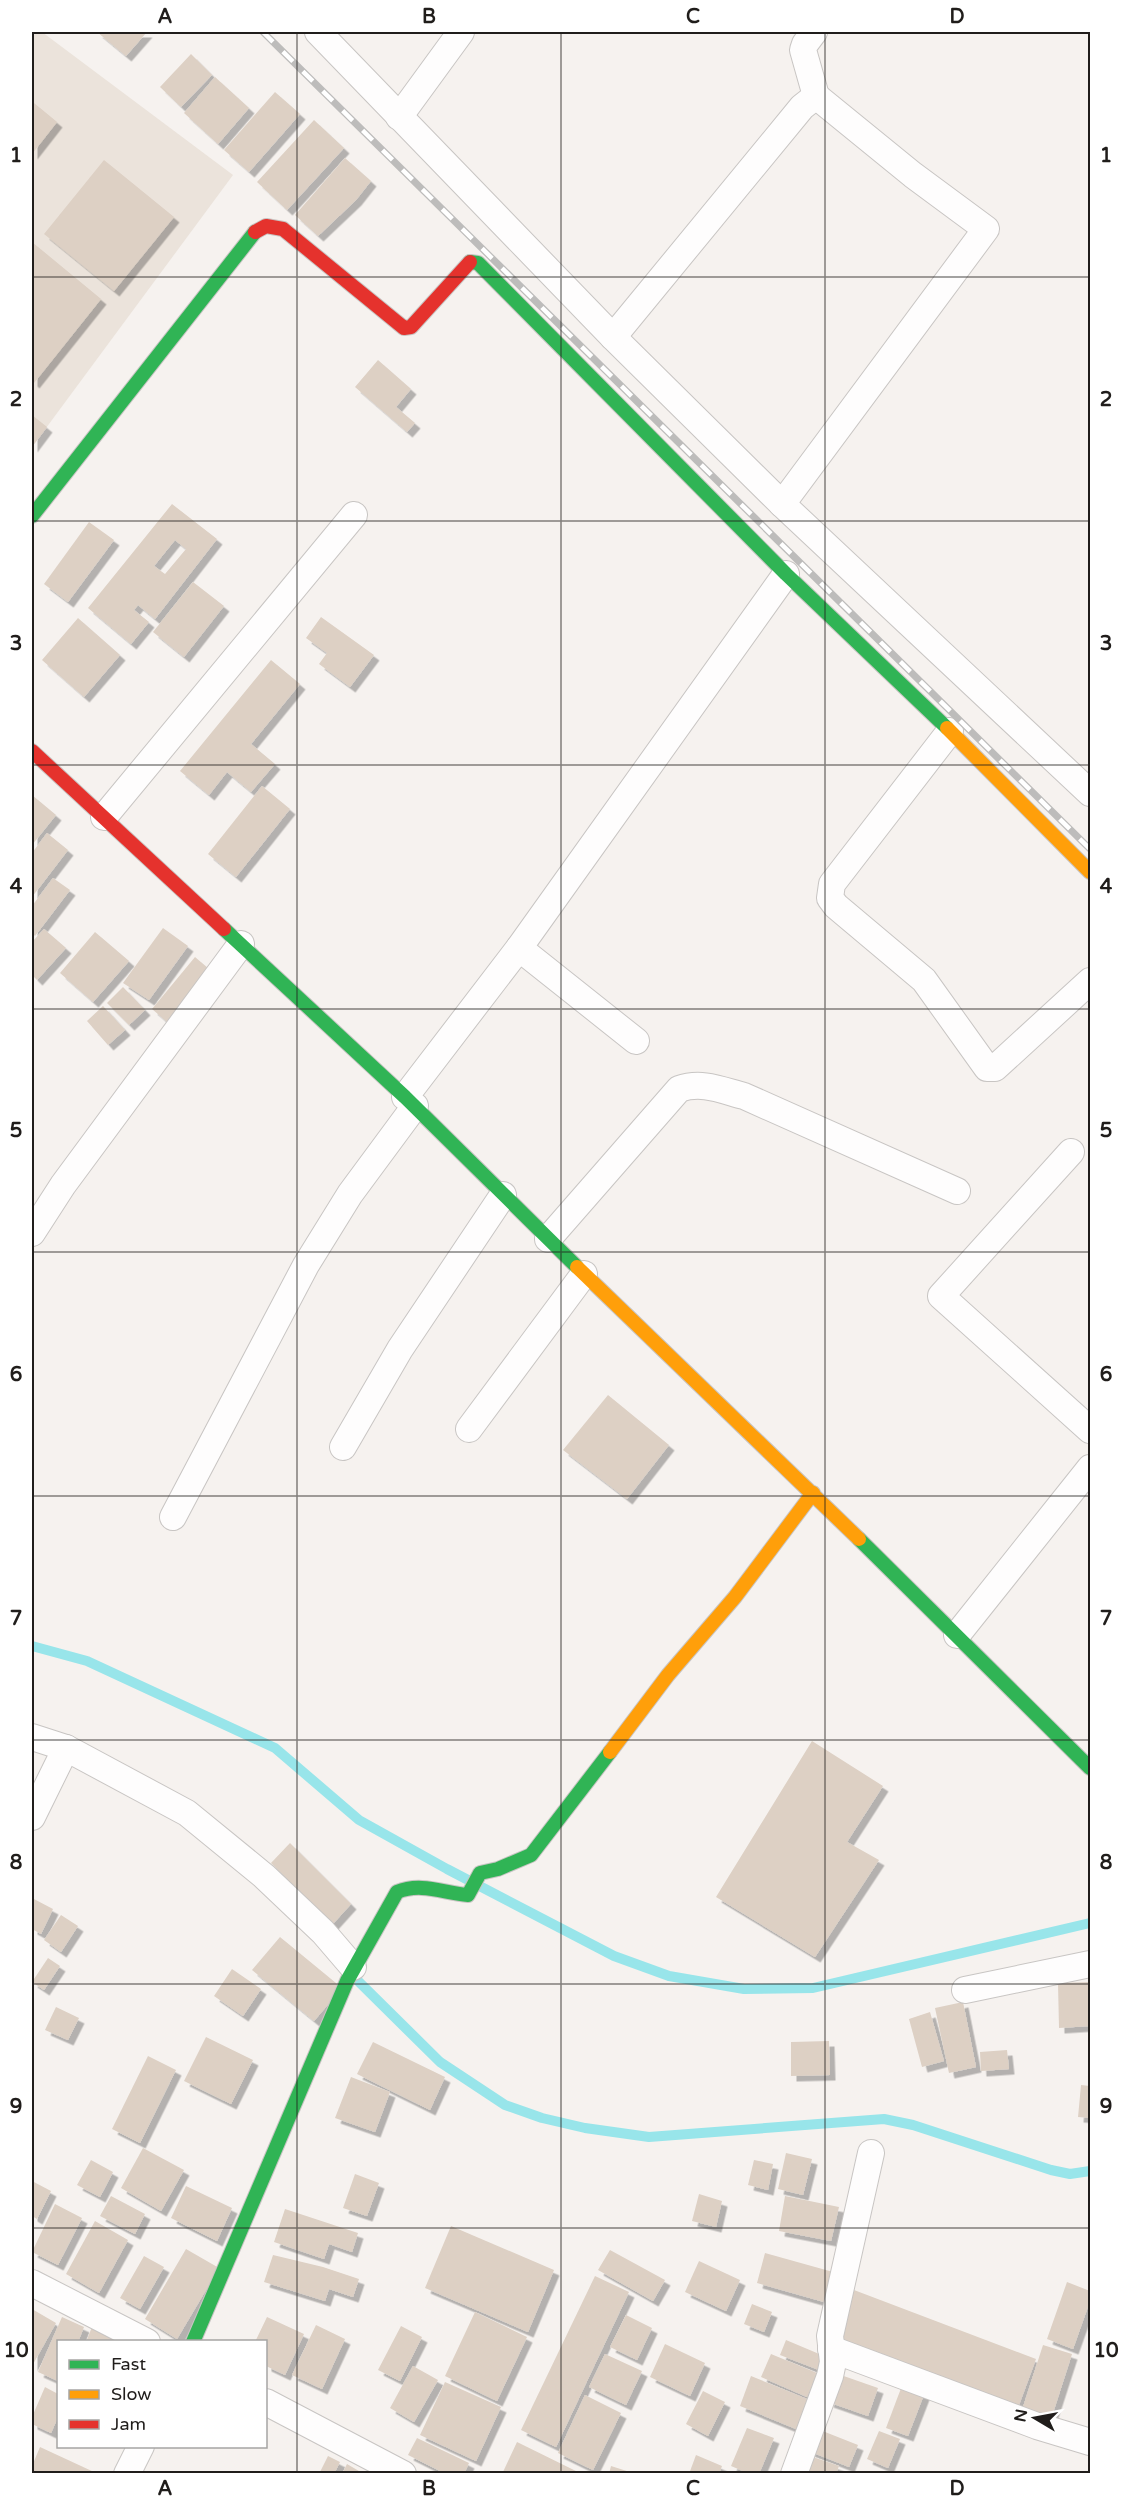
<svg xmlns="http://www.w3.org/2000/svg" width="1122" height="2505" font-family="'Varela Round',sans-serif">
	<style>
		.built { fill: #ebe3db }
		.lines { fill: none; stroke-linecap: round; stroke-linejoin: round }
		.stream { stroke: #98e5ea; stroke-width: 10 }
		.building { fill: #ddd0c4; fill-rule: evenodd; filter: url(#shadow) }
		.street-casing { stroke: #c8c5c3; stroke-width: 28 }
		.fast-casing { stroke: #c8c5c3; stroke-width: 16 }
		.slow-casing { stroke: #c8c5c3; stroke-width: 16 }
		.jam-casing { stroke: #c8c5c3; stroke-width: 16 }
		.street { stroke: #fefdfd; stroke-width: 26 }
		.fast { stroke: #30b455; stroke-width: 14 }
		.slow { stroke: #ff9f0a; stroke-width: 14 }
		.jam { stroke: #e5322d; stroke-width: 14 }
		.rail-casing { stroke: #bdbcbb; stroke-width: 7 }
		.rail { stroke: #fff; stroke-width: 4.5; stroke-dasharray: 14; stroke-linecap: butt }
		.grid { fill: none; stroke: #201d1b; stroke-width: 1.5; stroke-opacity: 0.55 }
		.neatline { fill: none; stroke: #201d1b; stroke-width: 2 }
		.grid-label { font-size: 20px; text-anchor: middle; font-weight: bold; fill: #201d1b }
	</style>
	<defs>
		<filter id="shadow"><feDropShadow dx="5.5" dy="5.5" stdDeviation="0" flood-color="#0004"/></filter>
	</defs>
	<rect width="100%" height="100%" fill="#f6f2ef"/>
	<path class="built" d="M32 32H42L233 175 32 447Z"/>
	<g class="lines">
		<g class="stream">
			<path d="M32 1646 87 1661 275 1748 359 1820 447 1869 614 1956 669 1976 744 1989 813 1988 1090 1923"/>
			<path d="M354 1977 440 2062 505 2105 542 2118 585 2128 649 2137 884 2119 913 2125 1051 2170 1070 2174 1090 2171"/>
		</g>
	</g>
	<g class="building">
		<path d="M97 32H147L126 56Z"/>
		<path d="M191 54 212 75 181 107 160 87Z"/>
		<path d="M215 77 249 108 218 144 184 113Z"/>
		<path d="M275 92 300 114 249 172 224 150Z"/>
		<path d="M34 103 57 122 32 154V106Z"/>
		<path d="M314 120 344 148 287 210 257 182Z"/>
		<path d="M345 158 371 181 356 200 318 236 295 215Z"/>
		<path d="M104 160 174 217 114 291 44 234Z"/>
		<path d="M32 242 101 299 34 383 32 381Z"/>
		<path d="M378 360 411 389 396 407 415 423 407 432 355 387Z"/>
		<path d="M32 415 47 427 32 447Z"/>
		<path d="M172 504 217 539 155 619 138 605 134 610 149 622 131 644 88 608ZM175 540 186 549 165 574 154 566Z"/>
		<path d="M89 522 114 540 68 602 44 584Z"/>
		<path d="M193 582 224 606 184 657 153 632Z"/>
		<path d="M321 617 374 655 350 687 319 664 327 653 306 638Z"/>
		<path d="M78 618 120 655 84 697 42 660Z"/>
		<path d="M271 660 300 684 251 744 275 764 251 792 227 772 209 795 180 771Z"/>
		<path d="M262 786 290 809 236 877 208 854Z"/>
		<path d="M32 795 56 815 32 845Z"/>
		<path d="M47 833 68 850 32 897V853Z"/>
		<path d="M53 878 70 890 35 936 32 933V906Z"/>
		<path d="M163 928 188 946 149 1000 123 983Z"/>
		<path d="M44 929 66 948 37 980 32 975V942Z"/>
		<path d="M95 932 129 961 93 1002 60 973Z"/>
		<path d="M195 957 216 975 173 1027 152 1009Z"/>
		<path d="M123 987 145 1010 129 1025 107 1003Z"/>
		<path d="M103 1006 125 1030 108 1045 87 1021Z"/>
		<path d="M608 1395 669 1445 627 1499 563 1450Z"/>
		<path d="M812 1741 883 1786 847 1842 879 1860 815 1957 716 1897Z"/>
		<path d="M290 1843 351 1904 332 1925 271 1863Z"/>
		<path d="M32 1898 53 1909 41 1934 32 1929Z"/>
		<path d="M61 1915 78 1926 61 1952 44 1940Z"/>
		<path d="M280 1937 342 1988 314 2021 252 1970Z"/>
		<path d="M48 1958 60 1966 44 1990 32 1982Z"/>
		<path d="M232 1969 261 1989 243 2016 214 1996Z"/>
		<path d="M1090 1982V2026L1059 2028 1058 1983Z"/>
		<path d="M963 2002 976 2067 949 2073 935 2008Z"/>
		<path d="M56 2007 79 2018 68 2040 45 2030Z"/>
		<path d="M930 2012 944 2061 922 2067 909 2019Z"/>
		<path d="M206 2037 253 2060 231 2104 184 2081Z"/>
		<path d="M829 2041 830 2075 791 2076V2042Z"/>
		<path d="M373 2042 445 2077 430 2110 357 2074Z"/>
		<path d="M1007 2050 1009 2069 981 2071 980 2052Z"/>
		<path d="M148 2056 176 2070 140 2143 112 2129Z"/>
		<path d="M351 2077 390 2092 375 2132 335 2118Z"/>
		<path d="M1081 2085 1090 2086V2118L1078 2117Z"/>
		<path d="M143 2148 184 2170 161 2211 121 2188Z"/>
		<path d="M786 2153 812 2159 803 2195 778 2189Z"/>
		<path d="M91 2160 113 2172 100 2197 77 2185Z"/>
		<path d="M754 2160 773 2164 768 2190 748 2185Z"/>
		<path d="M355 2174 379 2183 367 2216 343 2208Z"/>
		<path d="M32 2181 51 2191 37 2219 32 2216Z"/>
		<path d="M186 2186 232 2208 217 2241 171 2218Z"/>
		<path d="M699 2194 722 2201 716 2227 692 2221Z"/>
		<path d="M111 2196 145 2214 135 2234 100 2216Z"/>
		<path d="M785 2196 839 2207 831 2241 779 2231Z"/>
		<path d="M55 2204 82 2218 58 2265 32 2252Z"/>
		<path d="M285 2209 358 2233 352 2252 329 2244 324 2259 274 2242Z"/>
		<path d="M95 2221 128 2240 99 2293 66 2274Z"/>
		<path d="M451 2226 554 2270 528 2332 425 2288Z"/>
		<path d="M186 2249 219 2268 177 2339 145 2319Z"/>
		<path d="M610 2250 665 2280 653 2301 598 2270Z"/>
		<path d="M765 2253 833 2272 824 2302 757 2283Z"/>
		<path d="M273 2255 323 2267 359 2279 353 2297 329 2289 325 2301 264 2282Z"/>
		<path d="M144 2256 164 2267 140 2309 120 2298Z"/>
		<path d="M699 2261 740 2280 726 2311 685 2292Z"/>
		<path d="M595 2276 629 2292 556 2447 521 2430Z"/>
		<path d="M1067 2282 1090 2291V2301L1073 2349 1047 2339Z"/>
		<path d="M854 2290 1036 2359 1019 2405 837 2337Z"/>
		<path d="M752 2304 772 2312 764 2332 744 2324Z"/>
		<path d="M32 2309 56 2323 32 2366Z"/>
		<path d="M475 2312 527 2337 497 2401 445 2376Z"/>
		<path d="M626 2315 652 2328 637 2360 610 2347Z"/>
		<path d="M62 2317 84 2327 78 2342H58V2381L38 2372Z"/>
		<path d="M267 2317 304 2334 285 2375 266 2366V2342H255Z"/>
		<path d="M316 2325 345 2339 322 2389 292 2375Z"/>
		<path d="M401 2326 422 2337 400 2381 378 2370Z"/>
		<path d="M92 2327 125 2342H86Z"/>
		<path d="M786 2340 824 2356 819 2370 780 2355Z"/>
		<path d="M665 2344 705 2363 690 2396 650 2377Z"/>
		<path d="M1043 2345 1072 2354 1052 2416 1023 2407Z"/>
		<path d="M605 2354 642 2371 626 2405 589 2387Z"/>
		<path d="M771 2354 817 2373 807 2397 761 2377Z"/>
		<path d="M413 2366 438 2380 414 2422 390 2408Z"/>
		<path d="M838 2374 878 2388 868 2416 828 2402Z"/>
		<path d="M751 2376 807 2399 796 2429 740 2406Z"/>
		<path d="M445 2382 501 2407 476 2461 420 2435Z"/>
		<path d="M903 2383 925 2392 908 2436 886 2428Z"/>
		<path d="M45 2387 58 2394V2417L51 2433 32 2424V2417Z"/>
		<path d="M703 2391 725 2402 708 2436 686 2424Z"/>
		<path d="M585 2395 621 2413 593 2470 558 2453Z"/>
		<path d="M747 2428 774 2438 759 2474H750L731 2466Z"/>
		<path d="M815 2428 858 2445 849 2467 806 2450Z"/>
		<path d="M879 2431 900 2439 888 2468 867 2459Z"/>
		<path d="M417 2438 469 2463 464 2474H446L408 2455Z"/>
		<path d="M517 2442 582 2474H502Z"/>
		<path d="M40 2447 94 2472 93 2474H32V2466Z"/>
		<path d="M696 2455 722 2466 719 2474H689Z"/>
		<path d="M328 2456 340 2462 334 2474H319Z"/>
		<path d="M813 2457 839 2466 836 2474H807Z"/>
		<path d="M347 2464 364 2474H342Z"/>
		<path d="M611 2466 633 2473V2474H609Z"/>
	</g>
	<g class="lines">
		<g class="street-casing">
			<g id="street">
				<path d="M318 32 613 337 782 504 1090 793"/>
				<path d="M814 32 805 44 803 50 816 96"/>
				<path d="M399 117 461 32"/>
				<path d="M613 337 802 107 816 96 913 175 986 229 782 504"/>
				<path d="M950 731 832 884 830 898 836 906 924 980 987 1068H995L1090 981"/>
				<path d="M104 817 354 515"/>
				<path d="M519 948 636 1041"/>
				<path d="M405 1097 519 948 786 574"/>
				<path d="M1071 1152 941 1296 1090 1430"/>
				<path d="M32 1233 63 1185 241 944"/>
				<path d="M548 1239 679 1089C702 1081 721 1090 744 1096L957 1191"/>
				<path d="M469 1429 584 1274"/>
				<path d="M343 1447 400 1349 503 1195"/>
				<path d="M173 1517 306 1265 350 1194 415 1106"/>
				<path d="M957 1635 1090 1468"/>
				<path d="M32 1737 66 1748 187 1813 264 1876 323 1932 353 1967"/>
				<path d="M32 1817 66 1748"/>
				<path d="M965 1990 1090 1964"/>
				<path d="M32 2283 147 2342"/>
				<path d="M831 2349 1037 2426 1090 2442"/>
				<path d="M266 2402 403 2474"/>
				<path d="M127 2474 141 2446"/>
				<path d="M794 2474 830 2376 833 2362 830 2336 871 2153"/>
			</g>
		</g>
		<g class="fast-casing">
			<g id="fast">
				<path d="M470 262 478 263 786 574 947 728"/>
				<path d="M32 516 255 232"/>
				<path d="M224 929 405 1097 577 1267"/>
				<path d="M859 1539 1090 1768"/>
				<path d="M193 2342 347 1981 397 1892C421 1882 444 1893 468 1895L480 1873 498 1869 531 1855 610 1752"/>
			</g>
		</g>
		<g class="slow-casing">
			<g id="slow">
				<path d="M947 728 1090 872"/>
				<path d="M577 1267 859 1539"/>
				<path d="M610 1752 668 1675 735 1597 813 1493"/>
			</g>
		</g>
		<g class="jam-casing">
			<g id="jam">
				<path d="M255 232 266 226 283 229 404 328 411 327 470 262"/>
				<path d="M32 751 224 929"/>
			</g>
		</g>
		<use href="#street" class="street"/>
		<use href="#fast" class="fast"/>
		<use href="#slow" class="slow"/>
		<use href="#jam" class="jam"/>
		<g class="rail-casing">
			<path id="rail" d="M263 32 1090 849"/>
		</g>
		<use href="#rail" class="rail"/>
	</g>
	<path class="grid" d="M297 32V2474M561 32V2474M825 32V2474M32 277H1090M32 521H1090M32 765H1090M32 1009H1090M32 1252H1090M32 1496H1090M32 1740H1090M32 1984H1090M32 2228H1090"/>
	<rect width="1122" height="2505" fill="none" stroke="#ffffff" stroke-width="66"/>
	<rect x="57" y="2340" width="210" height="108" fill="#ffffff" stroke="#a6a5a4" stroke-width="1.5"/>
	<rect x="69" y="2360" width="30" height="9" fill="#30b455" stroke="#a6a5a4" stroke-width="1.5"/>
	<text x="111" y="2370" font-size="18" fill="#201d1b">Fast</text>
	<rect x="69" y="2390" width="30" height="9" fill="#ff9f0a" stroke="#a6a5a4" stroke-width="1.5"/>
	<text x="111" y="2400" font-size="18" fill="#201d1b">Slow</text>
	<rect x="69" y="2420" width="30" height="9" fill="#e5322d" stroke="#a6a5a4" stroke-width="1.5"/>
	<text x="111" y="2430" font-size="18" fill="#201d1b">Jam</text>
	<g transform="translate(1035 2418) rotate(280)" stroke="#ffffff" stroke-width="4.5" paint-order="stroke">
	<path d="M0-4.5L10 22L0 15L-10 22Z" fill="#201d1b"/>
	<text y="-9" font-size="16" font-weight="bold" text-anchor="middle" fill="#201d1b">N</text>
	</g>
	<rect x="33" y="33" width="1056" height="2439" class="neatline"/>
	<g class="grid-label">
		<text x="165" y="23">A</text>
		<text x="429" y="23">B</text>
		<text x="693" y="23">C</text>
		<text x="957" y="23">D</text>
		<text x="16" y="162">1</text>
		<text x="1106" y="162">1</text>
		<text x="16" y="406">2</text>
		<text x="1106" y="406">2</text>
		<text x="16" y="650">3</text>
		<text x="1106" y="650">3</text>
		<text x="16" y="893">4</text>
		<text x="1106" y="893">4</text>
		<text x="16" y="1137">5</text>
		<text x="1106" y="1137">5</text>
		<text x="16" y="1381">6</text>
		<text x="1106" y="1381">6</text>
		<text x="16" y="1625">7</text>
		<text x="1106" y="1625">7</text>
		<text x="16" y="1869">8</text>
		<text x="1106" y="1869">8</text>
		<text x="16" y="2113">9</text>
		<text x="1106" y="2113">9</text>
		<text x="16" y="2357">10</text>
		<text x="1106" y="2357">10</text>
		<text x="165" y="2495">A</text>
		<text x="429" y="2495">B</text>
		<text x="693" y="2495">C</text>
		<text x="957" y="2495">D</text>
	</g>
</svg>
